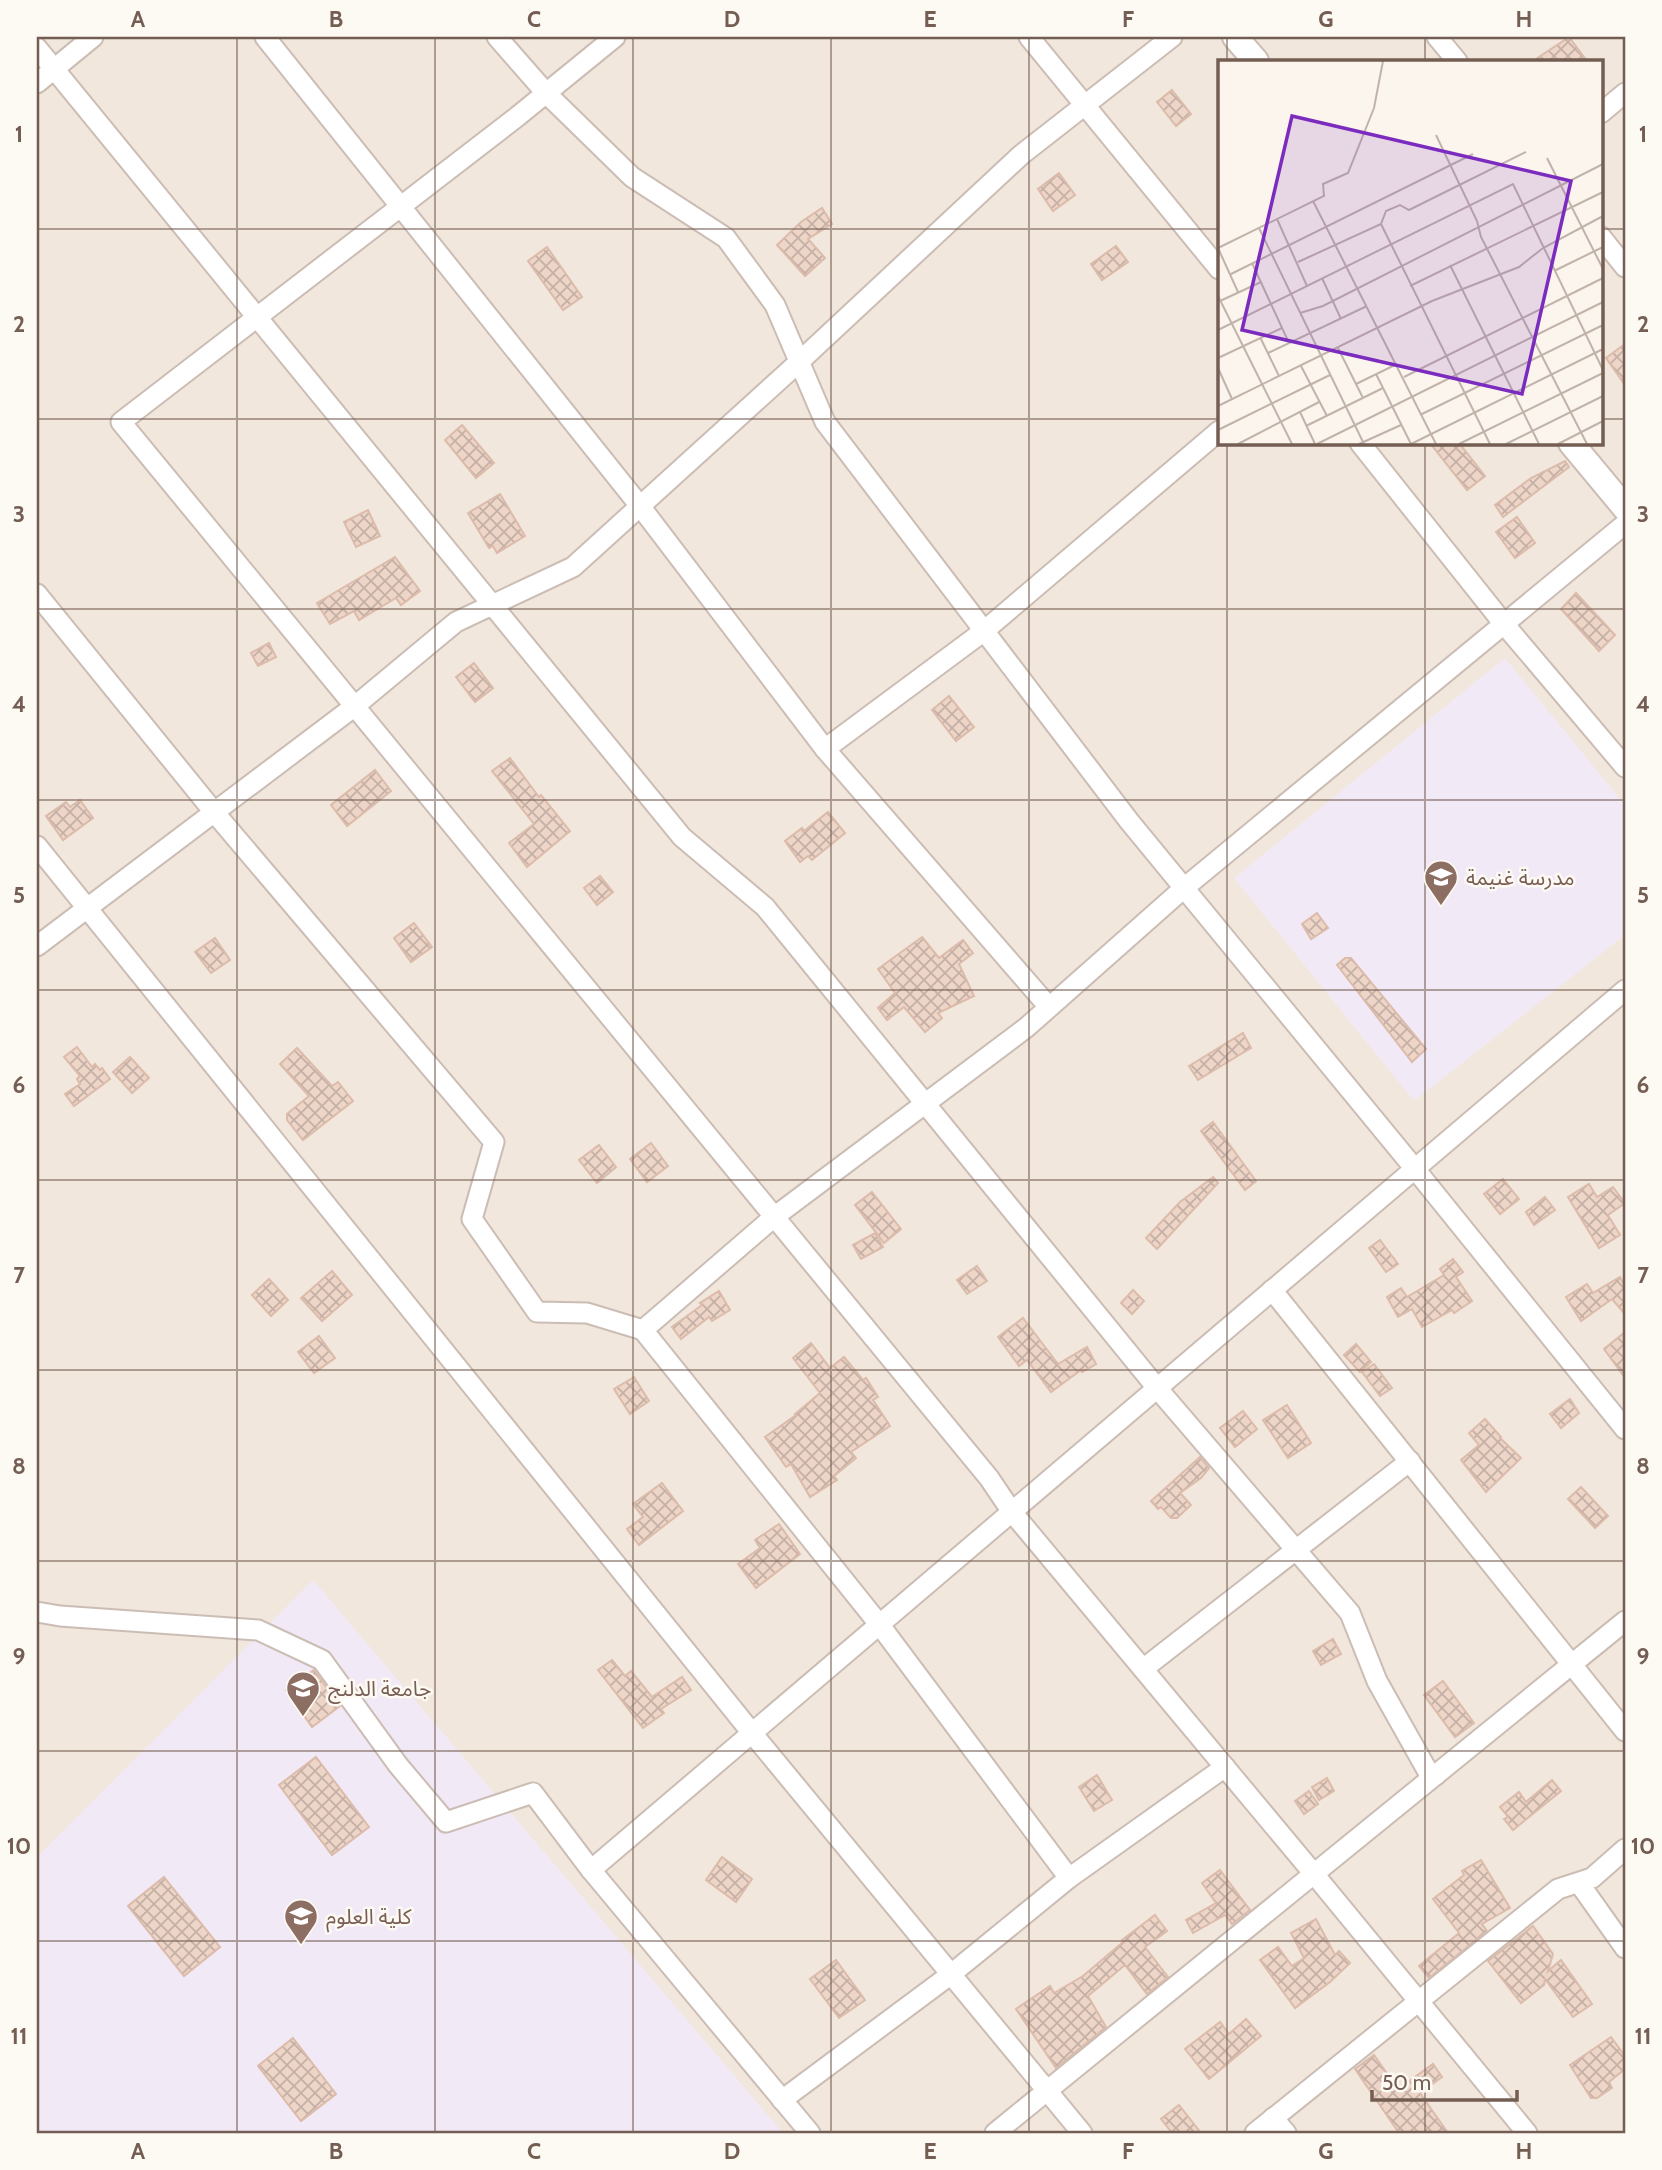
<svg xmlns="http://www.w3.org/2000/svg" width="1662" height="2170" font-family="Cabin,'Noto Sans Arabic',sans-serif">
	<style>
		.residential { fill: #f1e7dc; fill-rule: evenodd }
		.education { fill: #f2e9f7 }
		.building { fill: url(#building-cross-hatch); stroke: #dba; stroke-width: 2 }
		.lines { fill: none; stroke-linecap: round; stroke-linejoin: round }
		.minor-casing { stroke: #ccbdb4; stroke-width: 23 }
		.tertiary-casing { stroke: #ccbdb4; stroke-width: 28 }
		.minor { stroke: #fff; stroke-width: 19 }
		.tertiary { stroke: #fff; stroke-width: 24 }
		.grid { fill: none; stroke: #745d52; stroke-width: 2; stroke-opacity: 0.55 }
		.labels { text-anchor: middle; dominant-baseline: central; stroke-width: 5; stroke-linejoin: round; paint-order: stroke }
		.education-label { font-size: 21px; fill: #785e54; stroke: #fdf9f3; text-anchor: start }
		.inset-road { fill: none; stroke: #c1b3aa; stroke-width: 2 }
		.view { fill: #7b2cbf; fill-opacity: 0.15; stroke: #7b2cbf; stroke-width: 3.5 }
		.inset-edge { fill: none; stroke: #745d52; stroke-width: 3.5 }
		.neatline { fill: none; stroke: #745d52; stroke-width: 2.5 }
		.grid-label { font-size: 23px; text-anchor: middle; font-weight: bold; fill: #745d52 }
	</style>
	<defs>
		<pattern id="building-cross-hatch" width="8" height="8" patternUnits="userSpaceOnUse" patternTransform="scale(1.75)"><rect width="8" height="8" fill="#edd5c8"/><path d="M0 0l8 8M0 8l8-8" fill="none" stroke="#c5b0a5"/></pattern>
	</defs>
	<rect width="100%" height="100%" fill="#fbf5ed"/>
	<path class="residential" d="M37 37H1625V2133H37ZM1219 61H1601V443H1219Z"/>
	<g class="education">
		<path d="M1505 658 1625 805V935L1414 1101 1234 878Z"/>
		<path d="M313 1580 783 2133H37V1857Z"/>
	</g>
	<g class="building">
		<path d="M1569 37 1587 61H1533Z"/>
		<path d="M1172 90 1191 114 1176 126 1157 102Z"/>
		<path d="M1059 173 1075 195 1053 211 1038 189Z"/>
		<path d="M822 208 832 224 808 239 825 258 805 276 777 245 801 222Z"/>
		<path d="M1116 246 1128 262 1102 280 1091 264Z"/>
		<path d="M547 247 582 297 563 310 528 261Z"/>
		<path d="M1625 344V385L1606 358Z"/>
		<path d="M462 425 494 463 476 478 445 440Z"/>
		<path d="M1430 443H1459L1485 476 1467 490Z"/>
		<path d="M1565 461 1569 467 1503 517 1495 505 1531 478Z"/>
		<path d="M500 494 525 536 497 553 493 546 489 548 468 513Z"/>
		<path d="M368 510 380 536 356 547 344 522Z"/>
		<path d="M1517 517 1535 543 1515 558 1496 532Z"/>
		<path d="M395 557 420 591 401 605 396 598 359 620 354 611 330 624 317 603Z"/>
		<path d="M1576 593 1615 635 1599 651 1561 609Z"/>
		<path d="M269 643 276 657 258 666 251 653Z"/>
		<path d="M474 663 493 688 475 702 456 677Z"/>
		<path d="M949 696 974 727 956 741 932 710Z"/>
		<path d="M510 758 539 797 541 795 570 831 527 867 509 843 534 824 492 771Z"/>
		<path d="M375 770 391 791 347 826 331 805Z"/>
		<path d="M80 800 93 818 63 840 46 816 66 802 70 807Z"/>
		<path d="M828 812 845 833 812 860 808 856 800 862 785 841 802 828 804 831Z"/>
		<path d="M600 876 613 892 597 905 584 888Z"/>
		<path d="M1317 913 1328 928 1311 939 1302 924Z"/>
		<path d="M414 923 432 947 411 962 394 938Z"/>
		<path d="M922 937 939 958 963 940 973 953 959 964 974 996 938 1013 942 1018 925 1032 904 1007 887 1020 878 1008 895 993 878 969Z"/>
		<path d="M215 938 230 960 211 973 195 952Z"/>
		<path d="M1345 958H1351L1426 1049 1412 1062 1337 965Z"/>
		<path d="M1243 1033 1251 1048 1198 1080 1189 1066Z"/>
		<path d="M77 1047 92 1067 95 1064 100 1070 102 1068 110 1079 74 1106 65 1094 80 1084 77 1079 80 1076 64 1057Z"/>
		<path d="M297 1048 332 1086 338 1082 353 1101 303 1140 287 1120V1114L309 1096 280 1064Z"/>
		<path d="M130 1057 149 1078 132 1093 113 1072Z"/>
		<path d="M1213 1122 1256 1181 1245 1190 1201 1131Z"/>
		<path d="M651 1143 668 1166 647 1182 630 1159Z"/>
		<path d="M599 1145 616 1167 597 1183 579 1160Z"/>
		<path d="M1213 1177 1218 1183 1157 1249 1146 1238 1180 1202Z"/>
		<path d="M1503 1179 1519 1199 1500 1214 1484 1194Z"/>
		<path d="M1589 1184 1597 1197 1613 1187 1625 1203 1608 1215 1620 1235 1599 1248 1568 1197Z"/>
		<path d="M872 1192 901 1229 884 1243 855 1205Z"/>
		<path d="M1545 1197 1555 1210 1534 1225 1526 1212Z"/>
		<path d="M875 1233 883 1247 861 1259 853 1245Z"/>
		<path d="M1380 1240 1398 1264 1386 1272 1369 1248Z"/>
		<path d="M1453 1259 1463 1272 1456 1277 1472 1301 1454 1313 1452 1310 1422 1327 1412 1309 1398 1317 1387 1297 1401 1288 1407 1297 1444 1275 1440 1269Z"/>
		<path d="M977 1266 987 1281 967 1294 957 1280Z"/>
		<path d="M332 1271 352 1295 322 1321 301 1298Z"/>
		<path d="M1620 1277 1625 1286V1314L1612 1299 1581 1321 1566 1297 1587 1284 1593 1293Z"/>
		<path d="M269 1279 288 1300 271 1316 252 1295Z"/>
		<path d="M1133 1290 1144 1301 1132 1314 1121 1303Z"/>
		<path d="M719 1291 730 1310 712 1321 709 1317 681 1339 672 1327 702 1305 700 1303Z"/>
		<path d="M1023 1318 1058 1364 1087 1347 1096 1364 1082 1372 1081 1370 1051 1392 1027 1360 1019 1366 998 1337Z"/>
		<path d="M1625 1332V1378L1604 1349Z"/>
		<path d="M319 1336 335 1358 314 1373 298 1352Z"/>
		<path d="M811 1343 830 1368 844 1357 863 1380 866 1378 878 1397 873 1400 890 1426 851 1452 856 1458 834 1476 837 1480 810 1497 791 1464 786 1467 765 1437 796 1415 795 1414 820 1393 793 1358Z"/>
		<path d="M1356 1344 1371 1362 1360 1372 1344 1355Z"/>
		<path d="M1374 1364 1392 1388 1380 1396 1362 1372Z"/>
		<path d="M634 1377 649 1401 630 1414 614 1389Z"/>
		<path d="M1570 1399 1579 1413 1561 1428 1550 1414Z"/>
		<path d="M1287 1405 1311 1443 1288 1458 1263 1420Z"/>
		<path d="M1243 1411 1257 1429 1235 1447 1220 1428Z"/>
		<path d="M1485 1419 1501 1437 1500 1438 1521 1458 1486 1492 1461 1460 1479 1445 1469 1433Z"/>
		<path d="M1200 1457 1209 1468 1201 1478 1180 1493 1191 1505 1177 1518H1171L1161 1507 1158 1509 1151 1501Z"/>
		<path d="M662 1483 683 1511 639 1545 627 1529 643 1517 633 1504Z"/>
		<path d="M1581 1487 1608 1516 1595 1528 1568 1499Z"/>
		<path d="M779 1524 800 1554 756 1588 738 1564 760 1548 755 1540Z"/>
		<path d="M1333 1639 1341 1654 1321 1665 1313 1651Z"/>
		<path d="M612 1660 625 1676 631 1671 652 1697 682 1677 691 1690 661 1709 664 1713 643 1728 598 1670Z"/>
		<path d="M314 1670 340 1706 312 1727 286 1690Z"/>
		<path d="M1443 1681 1474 1723 1455 1737 1424 1695Z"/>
		<path d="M316 1757 369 1827 332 1855 279 1785Z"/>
		<path d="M1097 1775 1112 1800 1094 1811 1079 1787Z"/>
		<path d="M1327 1778 1334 1791 1319 1800 1312 1787Z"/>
		<path d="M1552 1780 1561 1791 1513 1830 1504 1819 1508 1817 1500 1807 1519 1792 1526 1802Z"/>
		<path d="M1309 1791 1318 1804 1304 1814 1295 1801Z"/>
		<path d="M722 1857 752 1879 736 1902 706 1880Z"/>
		<path d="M1481 1860 1510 1908 1482 1924 1487 1931 1429 1978 1419 1966 1459 1933 1433 1899 1464 1875 1462 1871Z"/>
		<path d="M1220 1870 1250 1910 1232 1924 1225 1915 1193 1933 1186 1920 1216 1903 1202 1883Z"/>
		<path d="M164 1877 220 1947 184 1976 128 1906Z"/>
		<path d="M1155 1915 1167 1931 1145 1947 1168 1977 1147 1994 1125 1965 1088 1996 1106 2027 1056 2068 1016 2009 1050 1986 1054 1993 1083 1976 1123 1942 1122 1940Z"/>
		<path d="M1316 1919 1335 1955 1339 1951 1350 1963 1330 1982 1295 2008 1260 1960 1278 1947 1292 1966 1304 1958 1291 1933Z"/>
		<path d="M1533 1926 1553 1954 1548 1971 1561 1960 1592 2004 1573 2017 1545 1979 1544 1985 1521 2003 1488 1961Z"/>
		<path d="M836 1960 865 2000 839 2018 810 1979Z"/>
		<path d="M1246 2019 1261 2036 1209 2079 1185 2049 1220 2022 1229 2034Z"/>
		<path d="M1611 2037 1625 2056V2069L1609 2082 1612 2088 1597 2098H1591L1570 2065Z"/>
		<path d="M293 2038 336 2094 301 2121 258 2066Z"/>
		<path d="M1374 2055 1398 2089 1433 2064 1442 2077 1420 2093 1448 2133H1399L1355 2069Z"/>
		<path d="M1179 2105 1201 2133H1172L1161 2119Z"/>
	</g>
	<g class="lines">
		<g class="minor-casing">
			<g id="minor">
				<path d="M265 37 640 506 825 749 1049 1007"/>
				<path d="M497 37 546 93 632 177 726 238 775 305 825 422 1129 821 1415 1169 1625 1429"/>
				<path d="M615 37 518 116 121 422 989 1478 1012 1512 1314 1874 1527 2133"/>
				<path d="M1029 37 1219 269"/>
				<path d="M1437 37 1457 61"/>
				<path d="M37 48 682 837 765 907 1157 1388 1350 1613 1377 1681 1427 1770 1436 1775"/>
				<path d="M37 83 93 37"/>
				<path d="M1601 113 1625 93"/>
				<path d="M1601 237 1625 267"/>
				<path d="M1360 443 1504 624 1625 767"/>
				<path d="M37 594 214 812 494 1142 472 1219 537 1312 587 1313 643 1330 879 1624 1069 1878"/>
				<path d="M825 749 984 631 1219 431"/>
				<path d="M37 846 752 1733 1082 2133"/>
				<path d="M37 946 355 706 456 622 573 567 799 362 1021 155 1172 37"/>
				<path d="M1272 1290 1625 1731"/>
				<path d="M643 1330 774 1217 1027 1027 1184 888 1625 524"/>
				<path d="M37 1612 60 1616 258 1630 322 1660 398 1765 446 1822 533 1793 591 1870 810 2133"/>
				<path d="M1143 1669 1410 1461"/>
				<path d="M591 1870 1625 990"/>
				<path d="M1579 1883 1625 1948"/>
				<path d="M782 2100 950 1975 1069 1878 1225 1767"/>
				<path d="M1273 2118 1286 2133"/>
				<path d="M995 2133 1625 1621"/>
				<path d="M1255 2133 1558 1889 1592 1878 1625 1849"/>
			</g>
		</g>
		<g class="tertiary-casing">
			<g id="tertiary">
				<path d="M1235 37 1256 61"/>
				<path d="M1571 443 1625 508"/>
			</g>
		</g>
		<use href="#minor" class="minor"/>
		<use href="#tertiary" class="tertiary"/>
	</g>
	<path class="grid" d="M237 37V2133M435 37V2133M633 37V2133M831 37V2133M1029 37V2133M1227 37V61M1425 37V61M37 229H1219M1601 229H1625M37 419H1219M1601 419H1625M1227 443V2133M1425 443V2133M37 609H1625M37 800H1625M37 990H1625M37 1180H1625M37 1370H1625M37 1561H1625M37 1751H1625M37 1941H1625"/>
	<defs>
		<g id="school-pin" transform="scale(1.75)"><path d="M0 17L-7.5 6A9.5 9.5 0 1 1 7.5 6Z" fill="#8d6e63" stroke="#fdf9f3"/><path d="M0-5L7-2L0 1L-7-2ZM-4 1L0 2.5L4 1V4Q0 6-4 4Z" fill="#fff"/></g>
		<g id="university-pin" transform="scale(1.75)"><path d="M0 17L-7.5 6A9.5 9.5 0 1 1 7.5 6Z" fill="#8d6e63" stroke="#fdf9f3"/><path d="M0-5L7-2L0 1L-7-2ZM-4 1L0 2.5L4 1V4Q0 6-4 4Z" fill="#fff"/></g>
	</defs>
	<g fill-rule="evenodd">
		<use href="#school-pin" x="1441" y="877"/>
		<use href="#university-pin" x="303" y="1688"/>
		<use href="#university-pin" x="301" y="1916"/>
	</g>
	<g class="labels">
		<g class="education-label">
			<text x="1466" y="877">مدرسة غنيمة</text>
			<text x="328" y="1688">جامعة الدلنج</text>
			<text x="326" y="1916">كلية العلوم</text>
		</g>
	</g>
	<g transform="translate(1218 60)">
		<rect width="385" height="385" fill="#fbf5ed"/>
		<path class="inset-road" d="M218 75 259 161 263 177 369 384M329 98 385 209M95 141 218 384M59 159 89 226M163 164 272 384M41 168 146 384M0 188 106 136 105 124 130 113 156 48 165 1M0 188 20 232M80 202 163 164 168 151 182 145 191 150 308 92M34 203 71 283M232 205 321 384M336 211 385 187M13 214 255 94M104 218 123 259M192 226 385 132M0 236 74 384M2 241 43 222M82 253 105 246 385 104M0 270 295 124 385 310M42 277 61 316M120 288 145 338M50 293 149 246M0 298 64 268M83 306 109 356M0 308 14 339M158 314 193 384M186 317 385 218M138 324 179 304M0 346 214 241 301 207 325 188 385 156M82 352 97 384M204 354 385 265M88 366 165 328M0 370 112 315M20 384 101 342M99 384 385 242M141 384 183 365M193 384 385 289M241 384 385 313M288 384 385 336M340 384 385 361"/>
		<path class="view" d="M74 56 353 121 304 334 24 270Z"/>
		<rect width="385" height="385" class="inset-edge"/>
	</g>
	<rect width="1662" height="2170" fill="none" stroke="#fdf9f3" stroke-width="77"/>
	<path d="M1372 2090v10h145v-10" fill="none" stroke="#745d52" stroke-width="3.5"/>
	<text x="1382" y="2090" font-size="21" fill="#745d52" stroke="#fdf9f3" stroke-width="5" paint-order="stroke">50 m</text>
	<rect x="38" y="38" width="1586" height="2094" class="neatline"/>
	<g class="grid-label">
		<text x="138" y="27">A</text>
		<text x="336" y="27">B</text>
		<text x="534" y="27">C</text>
		<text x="732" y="27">D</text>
		<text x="930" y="27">E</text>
		<text x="1128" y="27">F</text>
		<text x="1326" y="27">G</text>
		<text x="1524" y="27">H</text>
		<text x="19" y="142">1</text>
		<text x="1643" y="142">1</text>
		<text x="19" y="332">2</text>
		<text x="1643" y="332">2</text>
		<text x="19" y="522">3</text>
		<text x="1643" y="522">3</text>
		<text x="19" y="712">4</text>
		<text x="1643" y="712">4</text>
		<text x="19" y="903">5</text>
		<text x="1643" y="903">5</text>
		<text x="19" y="1093">6</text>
		<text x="1643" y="1093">6</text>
		<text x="19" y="1283">7</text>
		<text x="1643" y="1283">7</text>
		<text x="19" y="1474">8</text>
		<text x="1643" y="1474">8</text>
		<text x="19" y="1664">9</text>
		<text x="1643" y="1664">9</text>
		<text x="19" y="1854">10</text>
		<text x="1643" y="1854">10</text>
		<text x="19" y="2044">11</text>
		<text x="1643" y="2044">11</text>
		<text x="138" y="2159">A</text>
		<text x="336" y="2159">B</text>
		<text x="534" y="2159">C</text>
		<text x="732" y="2159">D</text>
		<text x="930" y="2159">E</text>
		<text x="1128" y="2159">F</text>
		<text x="1326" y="2159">G</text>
		<text x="1524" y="2159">H</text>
	</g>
</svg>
